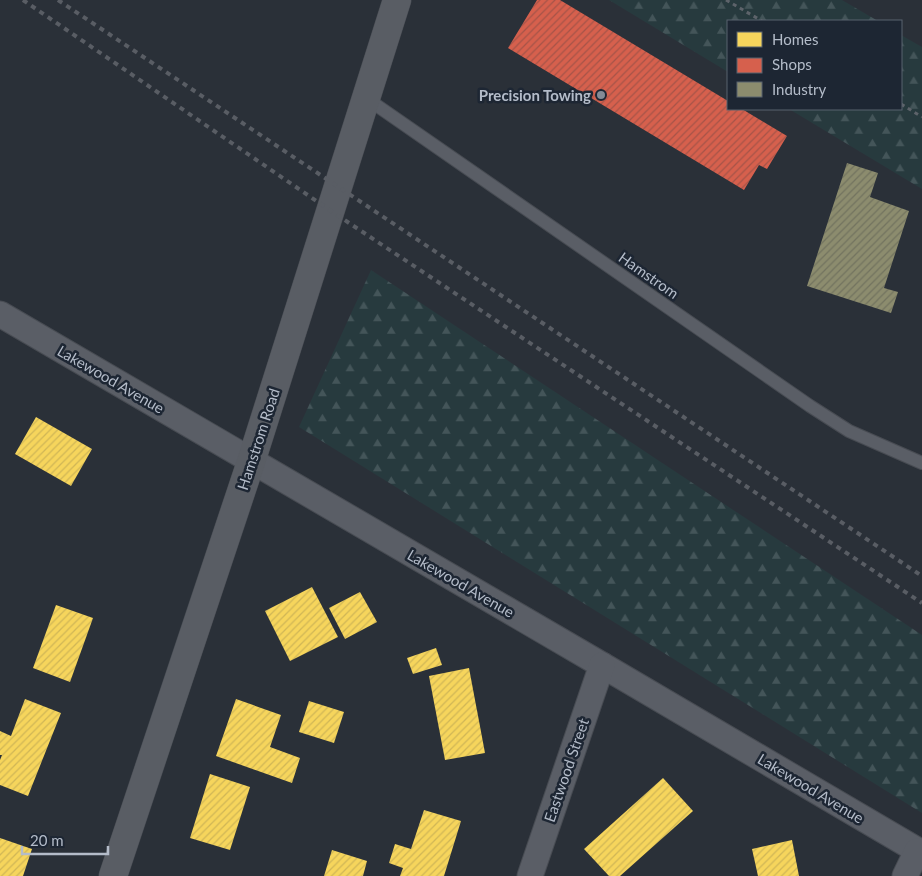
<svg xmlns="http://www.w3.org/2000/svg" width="922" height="876" font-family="Lato,sans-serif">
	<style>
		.forest { fill: url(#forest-firs) }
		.homes { fill: url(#homes-hatch) }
		.shops { fill: url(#shops-hatch) }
		.industry { fill: url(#industry-hatch) }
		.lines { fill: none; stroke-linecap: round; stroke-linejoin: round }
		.lane-casing { stroke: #484c53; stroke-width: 14 }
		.street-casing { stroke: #484c53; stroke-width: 27 }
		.secondary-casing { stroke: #484c53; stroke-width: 29 }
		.path { stroke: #5d636a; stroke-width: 3; stroke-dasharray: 4 4; stroke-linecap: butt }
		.lane { stroke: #5a5e66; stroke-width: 12 }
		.street { stroke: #5a5e66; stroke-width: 25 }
		.secondary { stroke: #595d64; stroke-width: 28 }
		.rail { stroke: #595d64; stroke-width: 4; stroke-dasharray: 5 5; stroke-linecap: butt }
		.poi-dot { fill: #848b96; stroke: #1d2633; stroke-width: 2 }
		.labels { text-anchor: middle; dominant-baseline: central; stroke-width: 5; stroke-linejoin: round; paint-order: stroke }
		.poi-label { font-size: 15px; font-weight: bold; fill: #b4bcc9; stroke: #1d2633; text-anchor: end }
		.street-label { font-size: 15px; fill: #b4bcc9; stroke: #1d2633 }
	</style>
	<defs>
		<pattern id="forest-firs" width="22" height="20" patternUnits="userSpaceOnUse" patternTransform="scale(1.25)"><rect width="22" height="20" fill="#273a3e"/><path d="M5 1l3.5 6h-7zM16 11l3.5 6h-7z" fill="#445559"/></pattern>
		<pattern id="homes-hatch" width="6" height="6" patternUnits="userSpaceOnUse" patternTransform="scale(1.25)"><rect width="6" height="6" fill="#f6d55c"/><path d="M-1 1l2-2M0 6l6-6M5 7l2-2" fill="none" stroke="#d0b656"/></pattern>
		<pattern id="shops-hatch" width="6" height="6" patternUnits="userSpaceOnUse" patternTransform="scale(1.25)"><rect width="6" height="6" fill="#d6604d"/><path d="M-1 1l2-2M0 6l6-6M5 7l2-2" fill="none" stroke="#a65448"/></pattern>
		<pattern id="industry-hatch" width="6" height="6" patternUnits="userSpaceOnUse" patternTransform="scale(1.25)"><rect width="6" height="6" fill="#8c8c6e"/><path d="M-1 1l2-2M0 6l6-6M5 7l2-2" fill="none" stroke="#72735f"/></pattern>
	</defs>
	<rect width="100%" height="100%" fill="#2a3038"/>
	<g class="forest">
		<path d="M609 0H842L878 21H728V72Z"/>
		<path d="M901 35 922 47V189L789 109H901Z"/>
		<path d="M371 270 922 635V813L299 427Z"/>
	</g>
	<g class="homes">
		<path d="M36 417 92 449 71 486 15 454Z"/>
		<path d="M312 587 338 637 290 661 265 611Z"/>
		<path d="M360 592 377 622 345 639 329 608Z"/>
		<path d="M56 605 93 618 70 682 33 668Z"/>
		<path d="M436 648 442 665 413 674 407 658Z"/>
		<path d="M469 668 485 753 445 760 429 676Z"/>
		<path d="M25 699 61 713 28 796 0 785V760L2 755H0V731L11 736Z"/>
		<path d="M236 699 281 715 270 747 300 758 292 783 216 756Z"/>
		<path d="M309 701 344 712 334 743 299 732Z"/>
		<path d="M210 774 250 787 230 850 190 838Z"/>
		<path d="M663 778 693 811 620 876H609L584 849Z"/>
		<path d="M424 810 461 821 444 876H400L403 868 389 863 395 844 411 849Z"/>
		<path d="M0 838 32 849 23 876H0Z"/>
		<path d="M792 840 799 876H758L752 849Z"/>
		<path d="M332 850 367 861 363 876H324Z"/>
	</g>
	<path class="shops" d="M537 0H560L728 101V109H742L787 136 767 169 759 165 744 190 508 48Z"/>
	<path class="industry" d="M847 163 878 173 870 197 909 211 884 288 898 292 891 313 807 286Z"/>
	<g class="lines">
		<g class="lane-casing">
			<path id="lane" d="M366 98 810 406 849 431 922 463"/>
		</g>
		<g class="street-casing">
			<g id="street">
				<path d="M0 314 602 665 922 853"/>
				<path d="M530 876 602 665"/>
				<path d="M905 876 917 851"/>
			</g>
		</g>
		<g class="secondary-casing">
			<path id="secondary" d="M113 876 251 462 397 0"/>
		</g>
		<g class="path">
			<path d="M726 0 762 21"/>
			<path d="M901 104 922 117"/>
		</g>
		<use href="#lane" class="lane"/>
		<use href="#street" class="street"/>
		<use href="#secondary" class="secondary"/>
		<g class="rail">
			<path d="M23 0 331 211 922 603"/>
			<path d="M58 0 922 576"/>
		</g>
	</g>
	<circle class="poi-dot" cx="601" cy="95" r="5"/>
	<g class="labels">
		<g class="poi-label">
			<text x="591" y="95">Precision Towing</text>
		</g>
		<g class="street-label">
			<text transform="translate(649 275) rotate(35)">Hamstrom</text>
			<text transform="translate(111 379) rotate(30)">Lakewood Avenue</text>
			<text transform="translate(258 439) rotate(-72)">Hamstrom Road</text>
			<text transform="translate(461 583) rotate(30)">Lakewood Avenue</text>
			<text transform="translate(566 770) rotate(-71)">Eastwood Street</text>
			<text transform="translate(811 788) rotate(31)">Lakewood Avenue</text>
		</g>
	</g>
	<rect x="727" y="20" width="175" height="90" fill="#1d2633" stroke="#59626f"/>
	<rect x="737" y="32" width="25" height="15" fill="#f6d55c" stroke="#59626f"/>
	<text x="772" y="45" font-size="15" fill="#b4bcc9">Homes</text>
	<rect x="737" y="58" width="25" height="15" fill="#d6604d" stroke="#59626f"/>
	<text x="772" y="70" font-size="15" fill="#b4bcc9">Shops</text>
	<rect x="737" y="82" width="25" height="15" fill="#8c8c6e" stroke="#59626f"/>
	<text x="772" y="95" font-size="15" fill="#b4bcc9">Industry</text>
	<path d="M22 846v8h86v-8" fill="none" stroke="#b4bcc9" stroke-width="2.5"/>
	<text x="30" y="846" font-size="15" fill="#b4bcc9" stroke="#1d2633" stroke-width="4" paint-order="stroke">20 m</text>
</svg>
